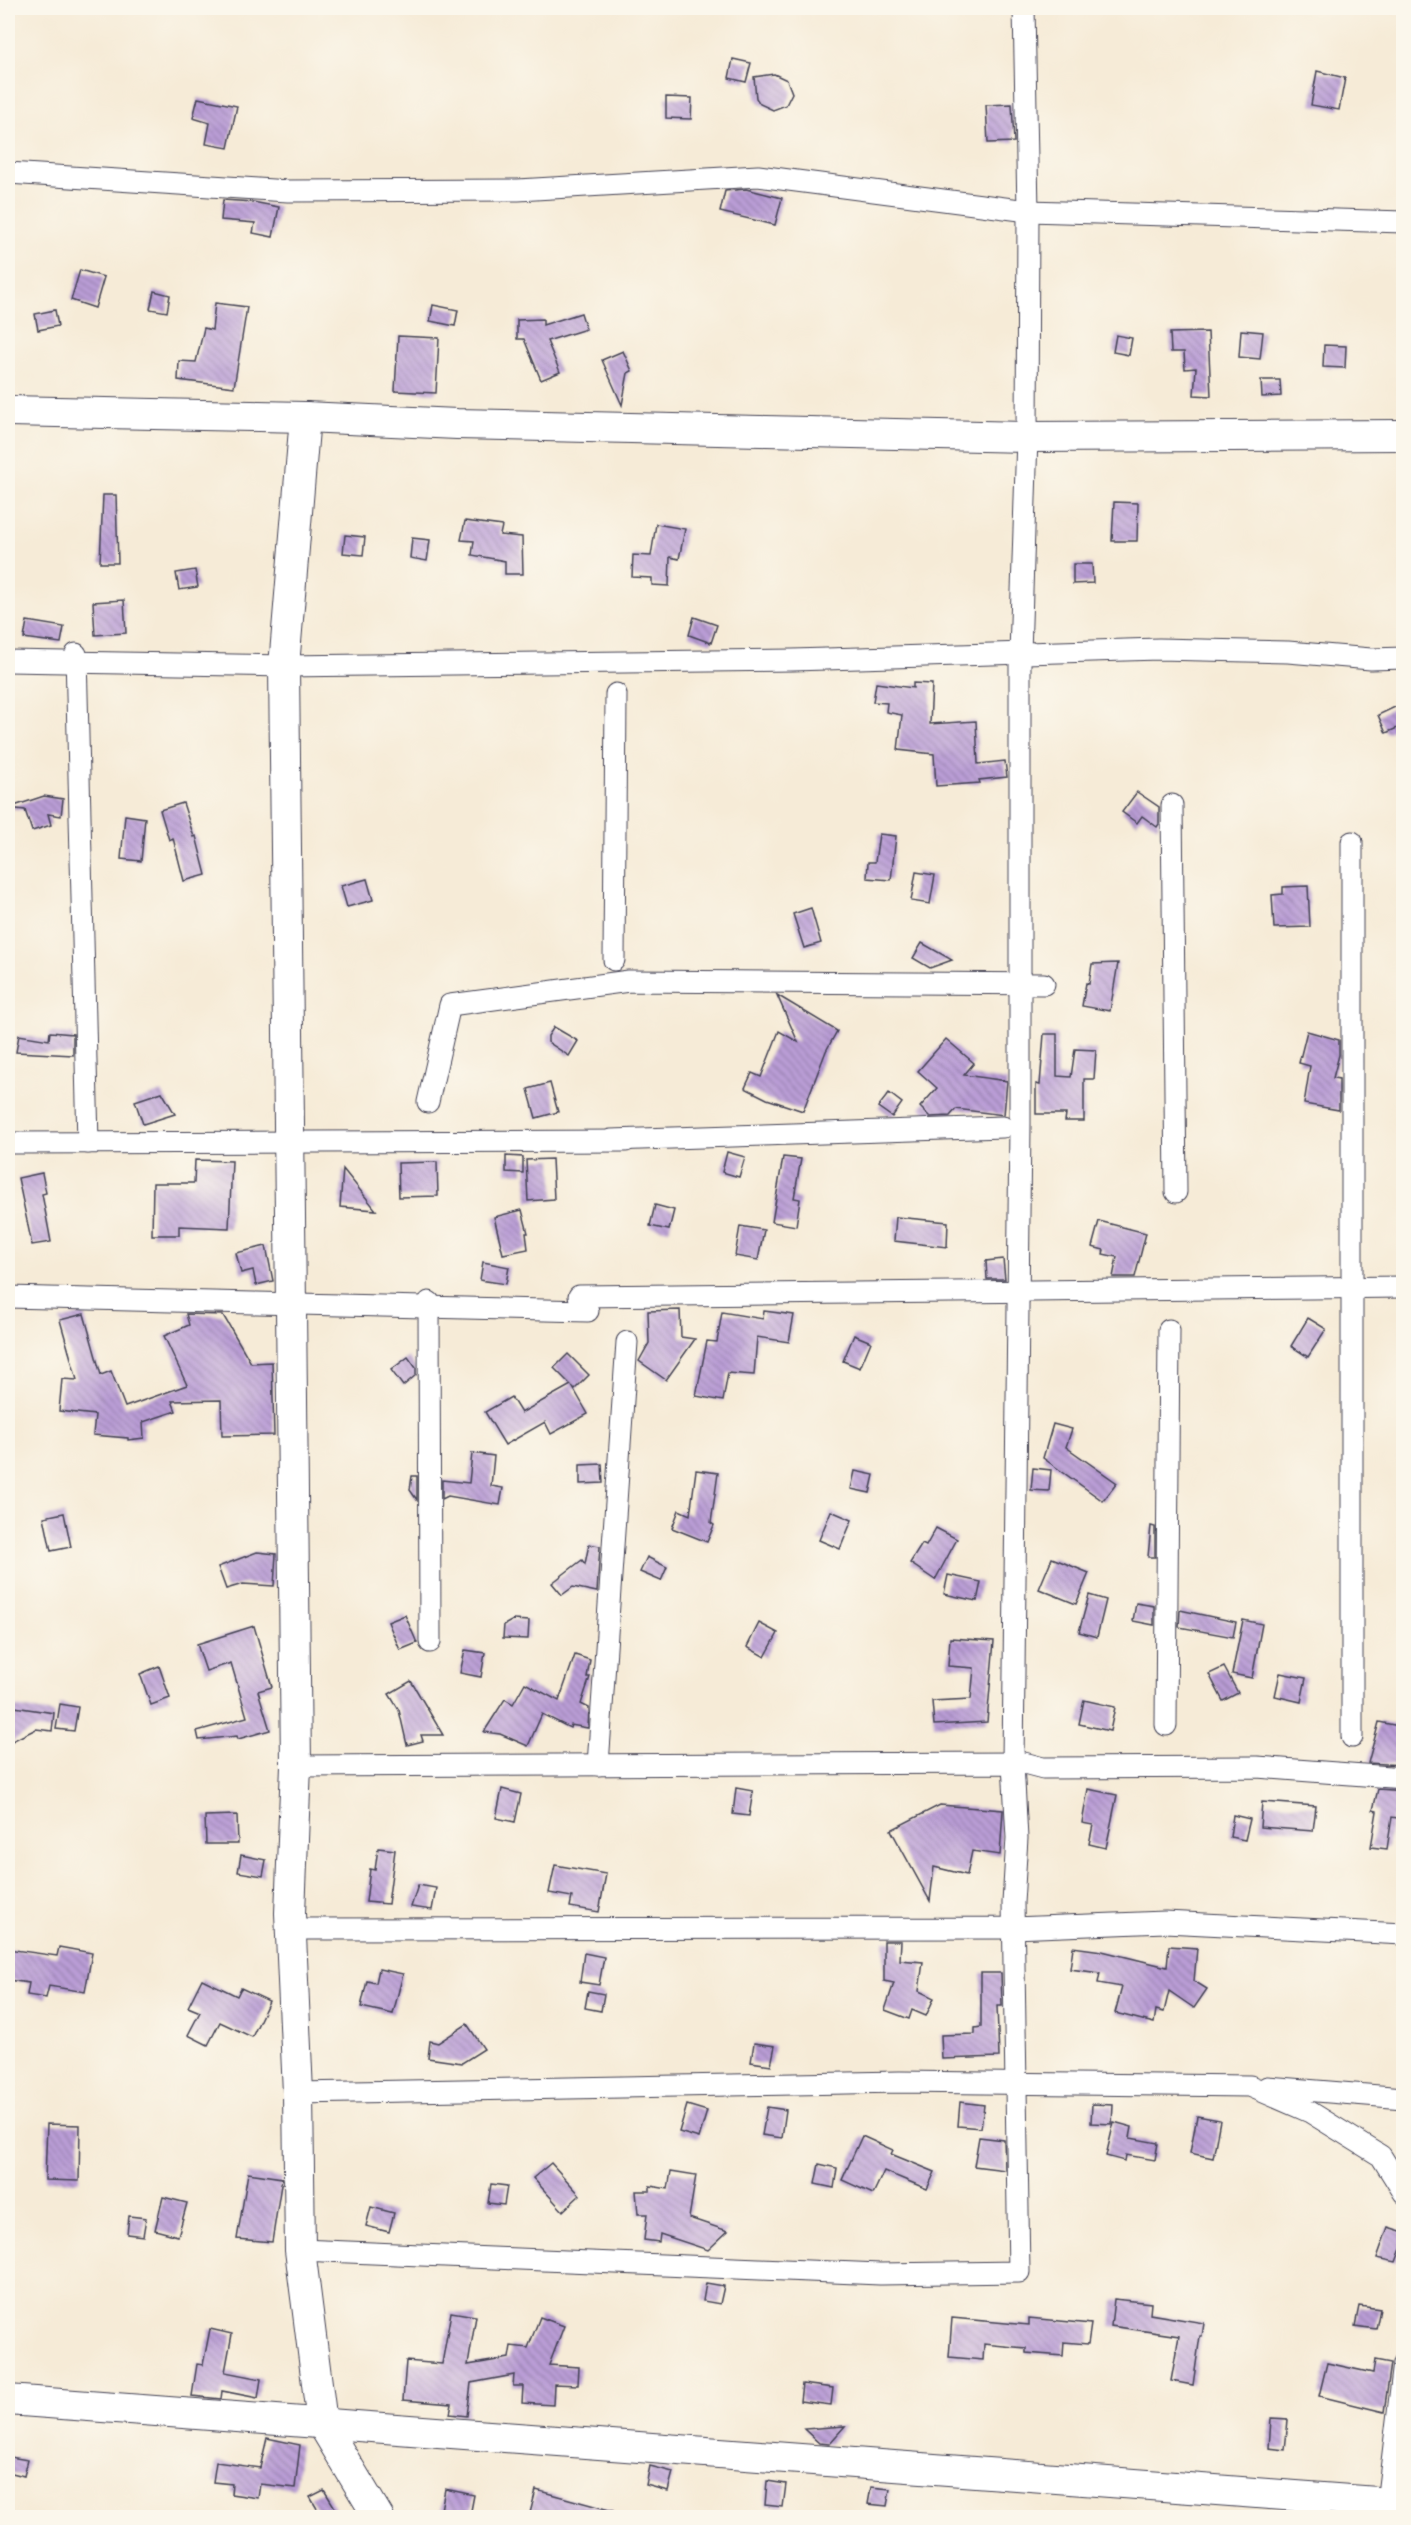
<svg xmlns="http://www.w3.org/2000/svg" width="1411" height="2525" font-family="'IM FELL DW Pica',serif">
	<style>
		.building { fill: url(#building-back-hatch) }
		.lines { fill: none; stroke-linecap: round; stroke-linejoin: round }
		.street-casing { stroke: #424052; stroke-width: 23 }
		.secondary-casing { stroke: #424052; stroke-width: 32 }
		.street { stroke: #fff; stroke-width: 21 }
		.secondary { stroke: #fff; stroke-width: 30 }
	</style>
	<defs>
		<pattern id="building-back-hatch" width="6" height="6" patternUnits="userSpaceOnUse" patternTransform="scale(1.5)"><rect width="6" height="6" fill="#ba9dd6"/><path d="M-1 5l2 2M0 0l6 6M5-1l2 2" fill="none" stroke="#9780af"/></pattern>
	</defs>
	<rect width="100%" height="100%" fill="#fbf7ec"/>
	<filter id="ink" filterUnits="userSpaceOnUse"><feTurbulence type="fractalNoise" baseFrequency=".0167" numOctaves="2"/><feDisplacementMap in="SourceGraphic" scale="12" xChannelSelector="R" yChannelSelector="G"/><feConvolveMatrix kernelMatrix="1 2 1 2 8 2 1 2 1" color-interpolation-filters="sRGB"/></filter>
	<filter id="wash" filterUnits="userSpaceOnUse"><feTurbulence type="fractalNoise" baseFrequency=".008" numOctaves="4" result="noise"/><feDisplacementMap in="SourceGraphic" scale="24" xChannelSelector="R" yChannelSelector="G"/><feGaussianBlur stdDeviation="1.35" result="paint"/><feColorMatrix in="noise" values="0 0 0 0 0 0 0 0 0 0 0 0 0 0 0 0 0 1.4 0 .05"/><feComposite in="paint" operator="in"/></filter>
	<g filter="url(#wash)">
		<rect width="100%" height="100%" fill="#f6ebd7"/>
		<g id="blocks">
			<g class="building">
				<path d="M733 59 751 63 746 82 729 78Z"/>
				<path d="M1317 71 1345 78 1339 110 1311 105Z"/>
				<path d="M774 74 787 80 792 93 786 105 773 110 760 104 756 98 754 77Z"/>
				<path d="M666 97 692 98 691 119 666 118Z"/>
				<path d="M198 98 237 106 228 148 206 144 210 123 193 118Z"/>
				<path d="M1012 104 1014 142 988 143 986 105Z"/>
				<path d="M746 189 782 198 775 225 720 212 725 191Z"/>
				<path d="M223 200 253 202 279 207 273 237 253 233 255 223 221 220Z"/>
				<path d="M80 270 104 277 95 308 71 300Z"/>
				<path d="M154 291 170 295 167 312 150 309Z"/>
				<path d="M215 303 247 307 234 387 178 380 179 361 196 362 204 328 212 330Z"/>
				<path d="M433 305 458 310 455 326 430 321Z"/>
				<path d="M55 310 58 326 38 330 35 314Z"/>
				<path d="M581 313 586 329 547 341 560 372 541 380 524 339H517V320L543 319V325Z"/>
				<path d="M1241 330 1263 332 1260 359 1239 357Z"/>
				<path d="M1208 332 1211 396 1194 395 1196 368 1185 369 1184 352H1171L1170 333Z"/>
				<path d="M1116 335 1132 338 1129 355 1113 352Z"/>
				<path d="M398 336 439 338 436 393 395 391Z"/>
				<path d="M1324 345 1346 346 1345 368 1323 367Z"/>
				<path d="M623 351 632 371 628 373 622 405 602 360Z"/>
				<path d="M1261 380H1280L1281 396 1262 397Z"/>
				<path d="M103 495H116L118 563H100Z"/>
				<path d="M1114 502 1138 503 1137 541H1112Z"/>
				<path d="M465 521 502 526 500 535 522 537 523 574H505V561L472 555 474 541 461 540Z"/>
				<path d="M656 524 685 529 679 559 670 557 669 586 652 585V578L632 577 633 555 651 556Z"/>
				<path d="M345 535 365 537 363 555 343 553Z"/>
				<path d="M412 538 430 540 427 561 410 558Z"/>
				<path d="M1073 564H1092L1093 583 1073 584Z"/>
				<path d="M195 570 198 587 179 590 176 573Z"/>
				<path d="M124 600 126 633 95 635 93 602Z"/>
				<path d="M694 617 717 625 711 643 689 635Z"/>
				<path d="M27 621 64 627 61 643 24 638Z"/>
				<path d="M876 683 913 688V683L932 684 930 724 976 721 978 764 1005 761 1007 777 979 780 980 783 936 786 934 754 898 750 902 715 886 712 887 703 873 702Z"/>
				<path d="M1397 706 1404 725 1386 733 1378 715Z"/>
				<path d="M1137 792 1159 807V824L1157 827 1142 816 1137 823 1122 812Z"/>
				<path d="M44 796 63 799 61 816 48 814 51 825 32 831 25 810 8 808Z"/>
				<path d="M183 803 194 837 196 836 206 875 184 881 173 838 169 840 160 810Z"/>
				<path d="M125 815 145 818 141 861 121 859Z"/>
				<path d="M879 834 896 836 891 880 867 878 868 862H875Z"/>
				<path d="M916 872 935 875 930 904 911 901Z"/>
				<path d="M367 879 373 900 347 907 341 886Z"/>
				<path d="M1308 886 1310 927 1274 928 1272 895 1283 894V887Z"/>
				<path d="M811 908 821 943 804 948 793 914Z"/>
				<path d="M922 943 952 960 930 968 913 958Z"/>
				<path d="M1118 963 1110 1011 1082 1006 1086 983 1089 984 1092 964Z"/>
				<path d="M777 995 837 1031 826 1051 803 1111 767 1099 745 1088 752 1073 761 1077 779 1031 798 1042Z"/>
				<path d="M554 1027 578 1041 569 1056 548 1042V1036Z"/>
				<path d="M1307 1031 1339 1040V1055L1333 1078 1339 1079V1110L1304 1104 1310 1066 1299 1063Z"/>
				<path d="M50 1032 73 1034V1055L16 1052 19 1035 49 1040Z"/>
				<path d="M1044 1034H1057V1076L1071 1077 1075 1049 1096 1050 1094 1079H1084V1121H1065L1066 1114H1036V1084L1040 1085Z"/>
				<path d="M946 1039 974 1063 964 1075 1007 1081 1004 1115 956 1109 950 1116 930 1117 920 1107 937 1088 918 1071Z"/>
				<path d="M550 1083 558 1112 536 1118 528 1089Z"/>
				<path d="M162 1092 175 1114 143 1124 135 1101Z"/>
				<path d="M889 1093 902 1103 892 1117 878 1107Z"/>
				<path d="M727 1152 745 1157 739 1177 722 1172Z"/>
				<path d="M506 1156 523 1157V1173L506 1172Z"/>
				<path d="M783 1157 801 1159 794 1198 800 1199 796 1226 772 1222Z"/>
				<path d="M552 1159 554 1199 528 1201 526 1160Z"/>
				<path d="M195 1160 232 1161 229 1228 179 1226V1235H152L153 1183H194Z"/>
				<path d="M437 1162 438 1196 399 1197 398 1163Z"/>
				<path d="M343 1169 376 1210 340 1207Z"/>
				<path d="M42 1173 46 1193 42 1194 51 1242 32 1245 18 1178Z"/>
				<path d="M655 1205 674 1210 669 1230 650 1226Z"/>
				<path d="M522 1210 528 1233H526L528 1249 503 1254 494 1217Z"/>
				<path d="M896 1217 948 1222 947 1247 894 1241Z"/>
				<path d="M1099 1221 1146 1233 1135 1277H1113L1117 1257 1103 1254 1104 1250 1092 1247Z"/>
				<path d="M740 1226 764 1230 758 1260 735 1256Z"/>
				<path d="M266 1246 273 1281 256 1285 253 1270 241 1273 236 1253Z"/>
				<path d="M1003 1259 1005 1279H987L986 1261Z"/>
				<path d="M483 1262 509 1267 506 1284 480 1280Z"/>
				<path d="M680 1310 681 1337 695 1339 666 1380 639 1361 649 1343 648 1311Z"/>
				<path d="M764 1311 794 1315 789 1342 757 1337 754 1375 728 1373 723 1401 696 1396 707 1341 717 1342 722 1312 763 1319Z"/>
				<path d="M84 1314 101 1375 111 1371 125 1407 187 1385 164 1336 189 1325 186 1314 223 1315 251 1363 272 1362 274 1435 222 1436 221 1400 172 1401 176 1411 143 1422 144 1438 128 1440V1438L93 1435 95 1415 59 1411 62 1379 77 1380 60 1320Z"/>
				<path d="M1308 1318 1326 1329 1308 1357 1291 1346Z"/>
				<path d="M854 1335 871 1342 860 1368 843 1361Z"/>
				<path d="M568 1354 589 1375 575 1389 572 1386 588 1414 551 1434 545 1422 505 1445 485 1412 511 1397 521 1413 571 1385 554 1368Z"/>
				<path d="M408 1357 416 1368V1375L403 1386 391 1370Z"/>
				<path d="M1053 1424 1072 1429 1066 1447 1117 1483 1103 1501 1043 1458Z"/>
				<path d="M472 1453 494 1456 491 1486 503 1488 500 1505 448 1496 442 1499V1480L469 1483Z"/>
				<path d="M602 1464 603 1483 580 1484V1465Z"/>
				<path d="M1033 1468 1051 1470 1049 1491 1031 1490Z"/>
				<path d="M696 1470 718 1473 711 1523 714 1525 707 1542 672 1528 679 1510 690 1515Z"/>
				<path d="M855 1471 874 1475 870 1493 851 1489Z"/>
				<path d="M412 1476H417V1500L410 1490Z"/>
				<path d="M831 1511 852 1520 840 1549 819 1540Z"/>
				<path d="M64 1513 71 1547 51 1551 44 1517Z"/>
				<path d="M1151 1526 1155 1527V1557H1148Z"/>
				<path d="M936 1528 957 1539 935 1580 910 1563 922 1544 926 1546Z"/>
				<path d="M589 1544 600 1546 597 1592 573 1587 562 1595 552 1583 582 1560 585 1564Z"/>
				<path d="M257 1552 276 1554 274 1586 243 1584 226 1589 218 1567Z"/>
				<path d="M647 1557 667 1567 661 1581 640 1572Z"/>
				<path d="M1052 1558 1089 1573 1076 1604 1039 1589Z"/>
				<path d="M948 1575 981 1582 977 1601 944 1594Z"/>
				<path d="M1089 1595 1106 1600 1097 1637 1079 1632Z"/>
				<path d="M1136 1603 1154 1606V1625L1133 1621Z"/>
				<path d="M1180 1610 1236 1622 1233 1637 1179 1627Z"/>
				<path d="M405 1615 417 1643 400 1650 388 1622Z"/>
				<path d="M513 1620 529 1621 528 1639 503 1638 504 1625Z"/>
				<path d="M1243 1620 1262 1624 1252 1678 1232 1674Z"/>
				<path d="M759 1623 778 1633 765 1657 747 1647Z"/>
				<path d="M254 1626 272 1687 258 1691 270 1730 238 1739 237 1736 199 1740 197 1731 247 1717 231 1663 206 1671 197 1644Z"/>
				<path d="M950 1638 994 1641 987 1722 934 1725 932 1701 971 1699 974 1668 948 1666Z"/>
				<path d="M465 1650 485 1653 481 1677 460 1673Z"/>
				<path d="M575 1655 590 1660 587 1677H590L581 1704 589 1708 588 1728 571 1725 570 1728 542 1714 528 1746 500 1734 484 1732 505 1699 513 1704 525 1683 559 1701Z"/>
				<path d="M159 1666 170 1698 151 1705 140 1674Z"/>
				<path d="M1224 1667 1238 1693 1223 1701 1209 1674Z"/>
				<path d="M1280 1673 1306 1678 1301 1702 1275 1696Z"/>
				<path d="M411 1681 443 1735H421L423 1741 407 1745 399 1710 389 1694Z"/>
				<path d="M1084 1700 1115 1707 1110 1731 1079 1724Z"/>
				<path d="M60 1704 78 1707 74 1731 56 1729Z"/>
				<path d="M8 1706 54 1713 52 1731 36 1729 8 1743Z"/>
				<path d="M1379 1722 1404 1727 1403 1765 1368 1763Z"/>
				<path d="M736 1788 753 1791 749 1816 733 1814Z"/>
				<path d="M502 1789 521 1794 515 1822 496 1818Z"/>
				<path d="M1088 1789 1117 1795 1106 1848 1089 1844 1093 1825 1082 1823Z"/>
				<path d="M1378 1789 1404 1791V1819L1392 1817 1387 1849 1371 1847 1377 1811 1373 1810Z"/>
				<path d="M1262 1802 1316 1806 1313 1831 1260 1827Z"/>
				<path d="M940 1805 1003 1810 1000 1855 972 1851 967 1875 934 1867 930 1901 891 1830Z"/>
				<path d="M237 1815 238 1844H206L205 1816Z"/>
				<path d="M1233 1815 1250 1819 1245 1840 1230 1837Z"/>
				<path d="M378 1848 395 1850 388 1904 366 1902 370 1869 375 1870Z"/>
				<path d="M241 1855 266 1860 263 1876 238 1872Z"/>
				<path d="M555 1865 606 1874 599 1912 570 1907 572 1897 549 1893Z"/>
				<path d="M418 1885 436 1888 432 1910 411 1907Z"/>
				<path d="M884 1941H901L900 1960 923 1962 919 1991 934 1998 926 2016 912 2010 909 2019 885 2010 894 1983 884 1981Z"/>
				<path d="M1169 1946 1197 1948 1194 1981 1207 1989 1194 2008 1169 1991 1164 2012 1156 2010 1154 2023 1115 2013 1122 1987 1098 1983 1100 1973 1070 1969 1073 1947 1102 1951 1167 1967Z"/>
				<path d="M59 1947 92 1953 85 1992 49 1986 46 1998 27 1995 29 1983 8 1980V1949L57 1956Z"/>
				<path d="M584 1953 604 1957 599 1985 580 1982Z"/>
				<path d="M379 1969 403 1974 393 2014 361 2007 367 1981 376 1983Z"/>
				<path d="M981 1973H1001L1002 2006H997L999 2057 942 2059 941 2035 975 2034V2028L981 2027Z"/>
				<path d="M202 1979 237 1996 241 1988 269 2001 252 2037 220 2022 208 2045 188 2035 200 2012 188 2007Z"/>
				<path d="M588 1991 604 1994 601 2011 585 2008Z"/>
				<path d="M467 2024 484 2049 462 2063 428 2058 430 2041 438 2043Z"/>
				<path d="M754 2043 775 2046 771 2065 751 2062Z"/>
				<path d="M960 2102 984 2105 981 2128 958 2126Z"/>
				<path d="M1092 2104 1113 2105 1112 2124 1091 2123Z"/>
				<path d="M687 2105 707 2111 699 2138 679 2132Z"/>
				<path d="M767 2107 786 2110 782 2138 762 2135Z"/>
				<path d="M1197 2116 1220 2120 1213 2158 1190 2153Z"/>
				<path d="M1114 2122 1132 2127 1130 2138 1158 2143 1155 2160 1126 2155 1125 2161 1106 2156Z"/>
				<path d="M47 2124 80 2125 79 2181 45 2180Z"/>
				<path d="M862 2136 893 2150 891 2154 935 2172 927 2189 884 2171 873 2194 842 2180Z"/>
				<path d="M979 2137 1004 2140 1005 2170 974 2166Z"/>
				<path d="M551 2163 580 2195 563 2211 533 2178Z"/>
				<path d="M819 2164 837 2168 834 2188 815 2184Z"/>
				<path d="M671 2171 696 2175 689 2218 728 2231 708 2250 660 2234 659 2242 644 2240 647 2214H638L636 2191H650V2186L668 2189Z"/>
				<path d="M248 2173 282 2178 272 2242 237 2239Z"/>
				<path d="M491 2184 507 2186 504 2205 488 2203Z"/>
				<path d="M163 2197 187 2203 178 2236 155 2230Z"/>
				<path d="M371 2207 394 2213 389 2232 366 2226Z"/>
				<path d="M129 2216 146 2218 143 2236 127 2234Z"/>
				<path d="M1388 2227 1404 2232V2241L1396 2262 1377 2258Z"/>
				<path d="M706 2283 724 2286 720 2304 703 2301Z"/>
				<path d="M1114 2299 1151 2303 1150 2314 1204 2323 1202 2336H1200L1193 2385 1171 2381 1179 2336 1111 2326Z"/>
				<path d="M1359 2306 1380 2309 1376 2329 1355 2326Z"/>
				<path d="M451 2312 476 2316 468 2365 509 2358 511 2346 528 2348 540 2317 564 2326 549 2365 579 2367 578 2385 554 2384 553 2405 522 2403 523 2386H513L514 2375 471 2383 467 2416 450 2414 452 2404 403 2400 406 2361 442 2364Z"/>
				<path d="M952 2318 1029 2325V2318L1091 2324 1088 2344 1064 2342 1063 2356 1026 2353V2348L984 2344 983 2360 949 2357Z"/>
				<path d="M210 2329 232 2334 225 2372 261 2379 258 2398 222 2391 221 2399 192 2396 197 2364 203 2365Z"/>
				<path d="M1375 2360 1391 2363 1384 2412 1319 2396 1327 2363 1373 2373Z"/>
				<path d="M802 2384 833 2388 831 2405 800 2401Z"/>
				<path d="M1271 2419 1288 2420 1285 2450 1269 2448Z"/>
				<path d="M845 2426 829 2444 819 2443 804 2429Z"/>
				<path d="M267 2438 300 2445 295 2488 260 2484 258 2498 231 2494 232 2484 213 2482 216 2462 260 2468Z"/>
				<path d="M10 2457 28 2460 24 2476 8 2472Z"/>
				<path d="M650 2466 673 2472 668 2491 646 2485Z"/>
				<path d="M767 2481 786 2484 783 2507 765 2505Z"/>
				<path d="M871 2487 890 2489 887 2506 868 2504Z"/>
				<path d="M445 2489 474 2495 470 2516 441 2510Z"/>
				<path d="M324 2490 337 2511 322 2517 310 2497Z"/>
				<path d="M536 2490 613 2511 612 2517H529Z"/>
			</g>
		</g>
	</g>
	<g filter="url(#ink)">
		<use href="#blocks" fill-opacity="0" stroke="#424052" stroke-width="1.5"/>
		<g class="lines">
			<g class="street-casing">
				<g id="street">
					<path d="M8 173 288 191 518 190 758 176 1028 211 1404 222"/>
					<path d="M76 654 88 1143"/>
					<path d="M8 661 284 666 793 660 1159 649 1288 652 1371 659 1404 658"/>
					<path d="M1172 805 1176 1192"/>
					<path d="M614 960 616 694"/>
					<path d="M428 1102 450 1005 629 981 1044 984"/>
					<path d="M611 1140 1003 1127"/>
					<path d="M8 1143 626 1141"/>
					<path d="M579 1296 1404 1287"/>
					<path d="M8 1297 588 1311"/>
					<path d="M429 1302 430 1642"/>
					<path d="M1166 1725 1169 1330"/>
					<path d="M1352 1737V842"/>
					<path d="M598 1765 627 1342"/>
					<path d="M296 1766 1024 1763 1043 1768 1257 1767 1404 1778"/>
					<path d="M290 1929 1013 1928 1165 1922 1404 1934"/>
					<path d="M1267 2087 1404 2098"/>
					<path d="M298 2093 900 2082 1250 2086 1310 2112 1381 2156 1404 2193"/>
					<path d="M300 2250 880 2274 1019 2272 1013 1903 1017 1838 1013 1763 1020 1124V653L1027 437 1028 211 1024 8"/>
					<path d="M1387 2503 1404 2363"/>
				</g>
			</g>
			<g class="secondary-casing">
				<g id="secondary">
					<path d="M8 411 305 417 457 424 1027 437 1404 435"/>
					<path d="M305 417 284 666 296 1766 290 1913 298 2093 300 2250 322 2423 379 2518"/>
					<path d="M8 2400 1404 2504"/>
				</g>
			</g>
			<use href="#street" class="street"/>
			<use href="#secondary" class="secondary"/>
		</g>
	</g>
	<rect width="1411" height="2525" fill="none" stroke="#fbf7ec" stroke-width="30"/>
</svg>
